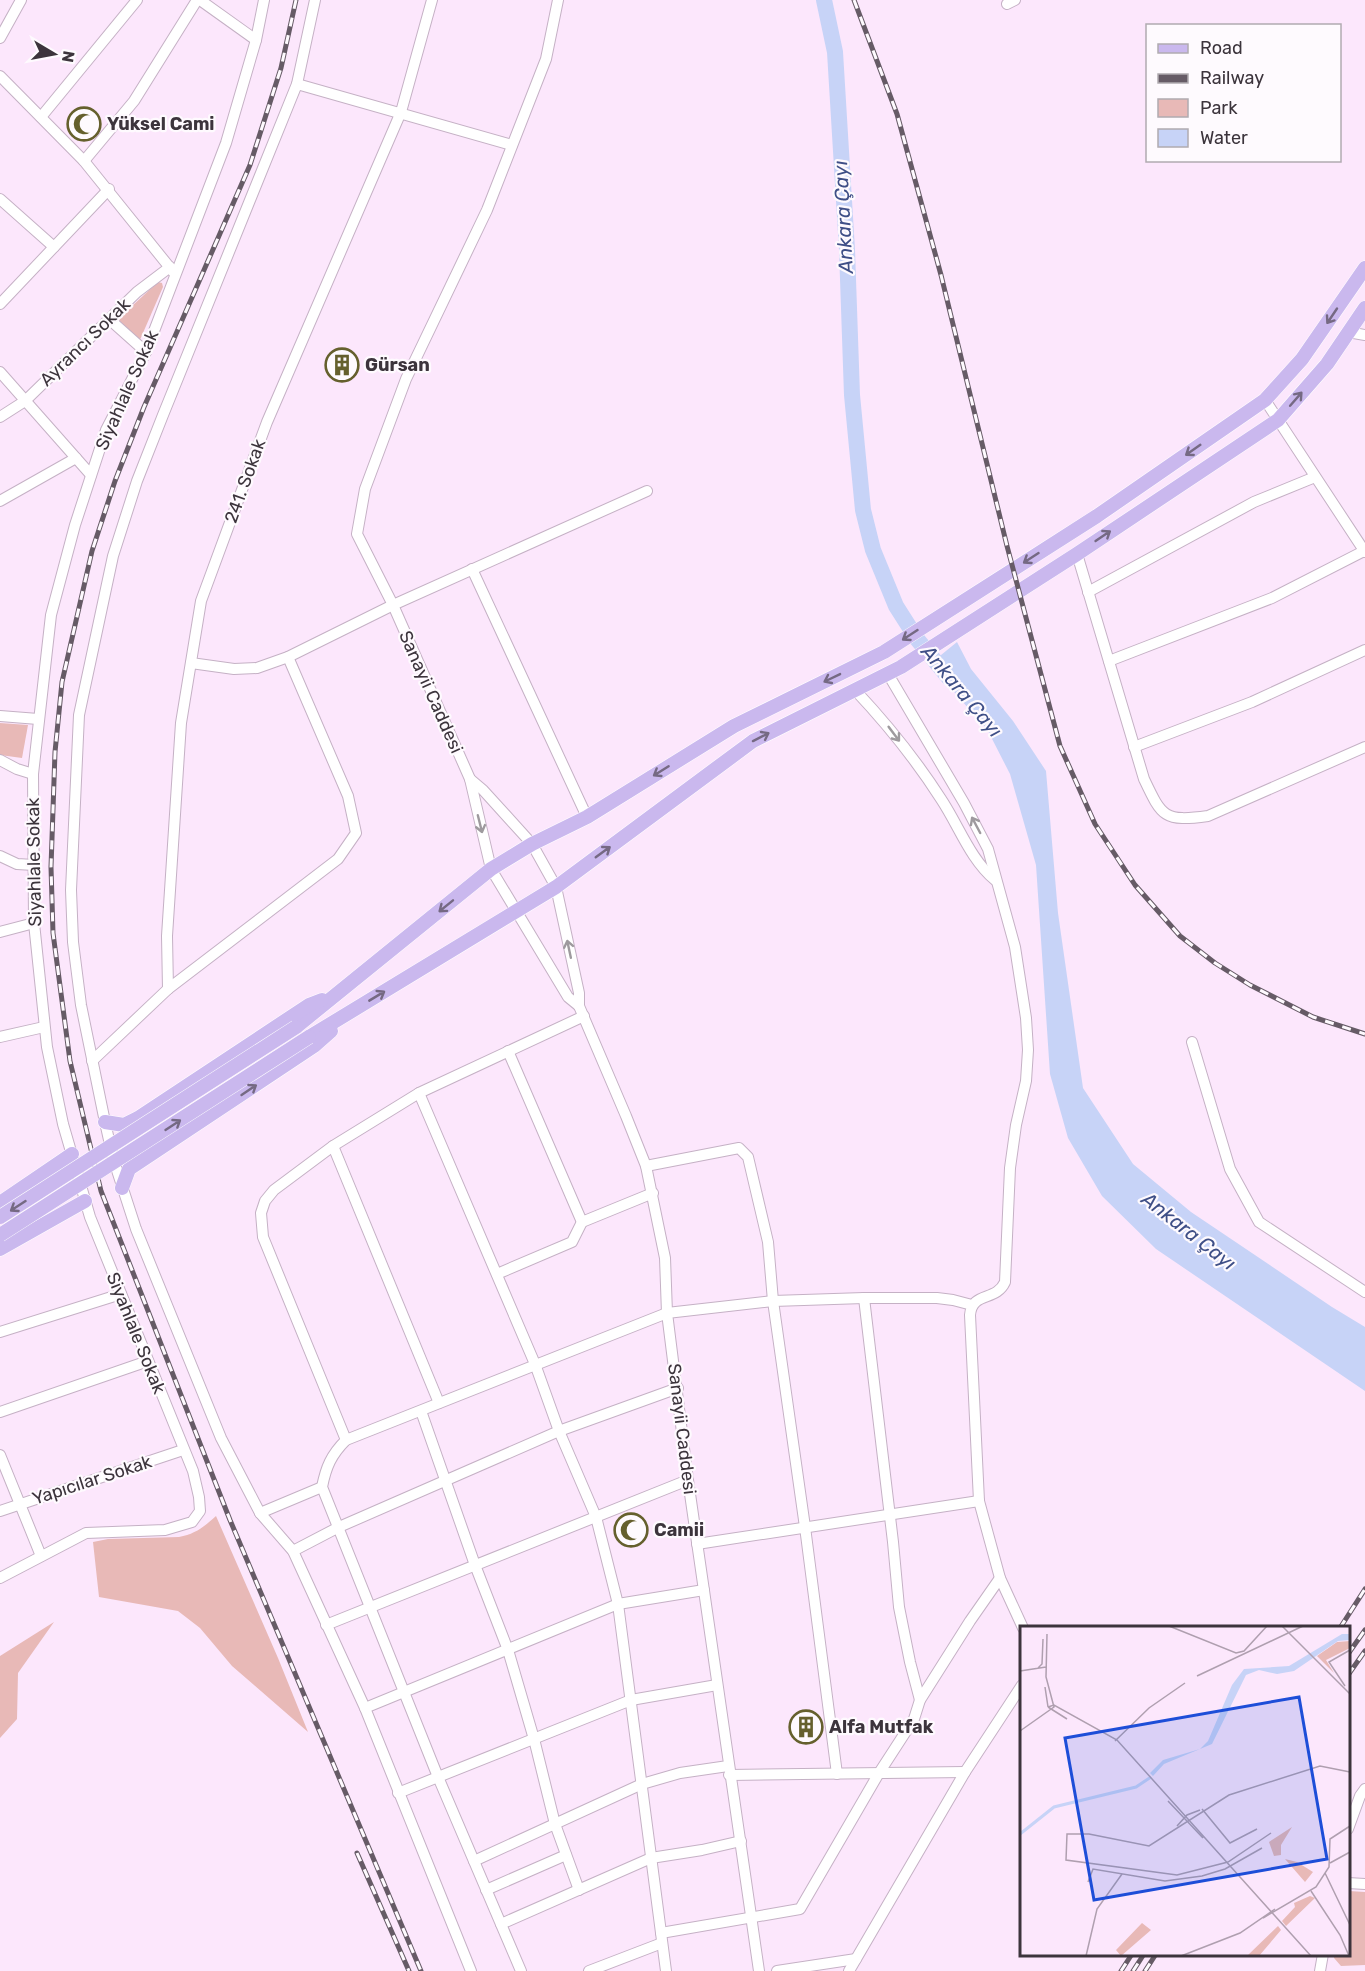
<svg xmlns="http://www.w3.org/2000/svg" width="1365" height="1971" font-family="Rubik,sans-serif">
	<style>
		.green { fill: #e8b9b7 }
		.water { fill: #c7d3f7 }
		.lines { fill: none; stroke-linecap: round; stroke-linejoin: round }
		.river { stroke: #c7d3f7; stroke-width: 16 }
		.minor-casing { stroke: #c5b1c5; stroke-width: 12 }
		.major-casing { stroke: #fff; stroke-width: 15 }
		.minor { stroke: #fff; stroke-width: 10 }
		.major { stroke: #cab8ee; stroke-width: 14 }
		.rail-casing { stroke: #665b66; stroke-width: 5 }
		.rail { stroke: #fefafe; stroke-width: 3; stroke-dasharray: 9; stroke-linecap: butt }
		.major-bridge-casing { stroke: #fff; stroke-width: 15; stroke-linecap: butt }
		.major-bridge { stroke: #cab8ee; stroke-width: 14 }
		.oneway { stroke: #756983 }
		.oneway2 { stroke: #9e9a9e }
		.labels { text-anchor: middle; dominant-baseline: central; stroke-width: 4.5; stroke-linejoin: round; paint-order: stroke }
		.poi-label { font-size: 18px; font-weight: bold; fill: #3c343c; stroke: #fefafe; text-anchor: start }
		.street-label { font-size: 18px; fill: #3c343c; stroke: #fefafe }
		.water-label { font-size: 20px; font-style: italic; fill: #3f4f87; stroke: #fefafe }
		.inset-river { fill: none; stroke: #c7d3f7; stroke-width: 3 }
		.inset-road { fill: none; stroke: #af9faf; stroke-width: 1.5 }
		.view { fill: #1d4ed8; fill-opacity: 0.15; stroke: #1d4ed8; stroke-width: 3 }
		.inset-edge { fill: none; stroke: #3c343c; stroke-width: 3 }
	</style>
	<rect width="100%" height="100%" fill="#fce7fc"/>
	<g class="green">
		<path d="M158 282 162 283 163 287 139 342 118 319Z"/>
		<path d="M0 723 28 725 22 758 0 755Z"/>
		<path d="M216 1516 278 1658 308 1732 232 1666 200 1628 178 1611 99 1597 93 1542 108 1539 179 1537C195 1534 204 1527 216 1516Z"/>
		<path d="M54 1622 18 1673 17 1719 0 1738V1656Z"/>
		<path d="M1349 1891 1365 1892V1965L1341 1966 1334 1958V1955L1348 1954Z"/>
	</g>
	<path class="water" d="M957 642 971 669 1013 721 1046 771 1058 913 1083 1088 1133 1164 1191 1212 1332 1307 1365 1327V1391L1156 1249 1102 1196 1068 1138 1050 1074 1036 865 1010 774 988 731 930 664Z"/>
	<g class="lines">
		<path class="river" d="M824 0 835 52 847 250 852 395 863 510 873 550 896 606 917 639 949 678"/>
		<g class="minor-casing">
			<g id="minor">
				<path d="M315 0 297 84 163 415 137 481 113 556 79 715 71 890 73 942 81 1005 105 1122 113 1158 136 1229 221 1438 260 1513 293 1551 365 1708 471 1971"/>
				<path d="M558 0 546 59 487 210 406 379 365 489 357 534 393 605 470 779 491 869 568 997 579 1006"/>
				<path d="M1007 4 1015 0"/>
				<path d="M0 38 21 0"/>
				<path d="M256 40 264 0"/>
				<path d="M0 76 84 161 175 274"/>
				<path d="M297 84 512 145"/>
				<path d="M41 117 137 0"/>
				<path d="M84 161 134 101 197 0"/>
				<path d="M0 199 54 247"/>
				<path d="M0 304 109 189"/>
				<path d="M109 319 146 352"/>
				<path d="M1348 332 1365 335"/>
				<path d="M0 372 91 475"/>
				<path d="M1265 400 1365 552"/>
				<path d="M0 417 25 401 137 292 170 267"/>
				<path d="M0 501 76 458"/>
				<path d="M1077 554 1144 779C1162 817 1164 822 1208 816L1365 747"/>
				<path d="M472 569 587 817"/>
				<path d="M1088 592 1254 502 1315 477"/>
				<path d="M1109 661 1272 598 1364 551"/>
				<path d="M191 663 234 669 257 668 288 657 393 605 647 491"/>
				<path d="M888 674 964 803 988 849 1015 947 1026 1018 1028 1050 1026 1081 1016 1125 1010 1168 1005 1282C996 1302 972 1291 970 1315L979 1501 1000 1578 1023 1628"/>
				<path d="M855 690C887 724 916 760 941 799 959 826 970 859 995 880"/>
				<path d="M0 716 38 719"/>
				<path d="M1134 747 1252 702 1365 650"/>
				<path d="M0 760 17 769 33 774"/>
				<path d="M470 779 483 790 532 844 556 887 579 993V1006L626 1116 646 1166 665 1258 667 1313 688 1480 759 1971"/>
				<path d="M0 856 17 864 34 865"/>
				<path d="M0 932 34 923"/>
				<path d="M168 989 167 936 181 723 201 601 267 422 401 112 432 0"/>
				<path d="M0 1037 44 1027"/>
				<path d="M1192 1042 1230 1169 1259 1222 1365 1292"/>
				<path d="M508 1051 582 1222 653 1193"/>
				<path d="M92 1061 168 989 338 859 356 833 348 796 288 657"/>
				<path d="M419 1093 535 1364 559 1431 596 1517 618 1604 666 1971"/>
				<path d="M333 1146 439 1403"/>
				<path d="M646 1166 739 1148 748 1157 768 1242 773 1301 805 1527 837 1774"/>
				<path d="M497 1274 572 1242 582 1222"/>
				<path d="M864 1298 893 1542 899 1607 910 1662 920 1700"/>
				<path d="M0 1332 121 1294"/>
				<path d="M421 1411 475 1565 508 1650 534 1739 555 1824 579 1890"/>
				<path d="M0 1412 148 1361"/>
				<path d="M346 1440 263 1237 261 1213 265 1201 274 1190 333 1146 419 1093 584 1016"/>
				<path d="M0 1455 41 1556"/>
				<path d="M0 1511 183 1450"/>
				<path d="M260 1513 322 1487"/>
				<path d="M697 1544 979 1501"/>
				<path d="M293 1551 339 1527 559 1431 678 1388"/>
				<path d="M0 1578 86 1533 165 1530 192 1522 200 1511 199 1497 193 1471 90 1217 63 1124 47 1047 34 923 33 774 51 615 75 525 106 430 146 352 226 143 256 40 200 0"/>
				<path d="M326 1625 688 1480"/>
				<path d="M365 1708 618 1604 704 1590"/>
				<path d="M729 1775 965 1772"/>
				<path d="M398 1793 631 1700 717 1685"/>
				<path d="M1348 1829 1360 1796 1365 1789"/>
				<path d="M474 1861 642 1784 680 1773 728 1766"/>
				<path d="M1348 1883 1365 1884"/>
				<path d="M486 1890 566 1855"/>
				<path d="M501 1924 651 1858 702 1850 741 1841"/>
				<path d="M661 1933 800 1909 879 1773 914 1719 920 1700 970 1621 1000 1578"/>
				<path d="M521 1971 438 1777 322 1487C326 1467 331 1455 346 1440L667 1313 773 1301 864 1298H937L953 1300 972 1305"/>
				<path d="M589 1971 662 1943"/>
				<path d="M777 1971 856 1959"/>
				<path d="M849 1971 965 1772 1022 1685"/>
				<path d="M1320 1971 1323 1954"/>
			</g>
		</g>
		<g class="major-casing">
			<g id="major">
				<path d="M296 1027 491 869 532 844 587 817 734 726 884 652 1097 516 1265 400 1302 359 1365 268"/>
				<path d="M309 1037 556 887 753 741 901 667 1077 554 1278 420 1327 364 1365 308"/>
				<path d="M105 1122 124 1125 138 1118 309 1005 322 1000"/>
				<path d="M122 1188 129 1169 314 1046 331 1031"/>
				<path d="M0 1203 72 1154"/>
				<path d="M0 1249 85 1201"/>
			</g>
		</g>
		<use href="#minor" class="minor"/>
		<use href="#major" class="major"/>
		<g class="rail-casing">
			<g id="rail">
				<path d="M296 0 281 68 250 165 144 407 115 481 92 551 62 682 55 752 51 867 53 933 70 1061 101 1191 230 1520 421 1971"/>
				<path d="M854 0 897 114 941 275 1007 546 1060 746 1095 824 1135 885 1180 936 1215 963 1250 985 1313 1017 1365 1034"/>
				<path d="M1340 1628 1365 1589"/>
				<path d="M1348 1654 1365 1630"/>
				<path d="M1348 1675 1365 1651"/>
				<path d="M357 1853 409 1971"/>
				<path d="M1121 1971 1132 1954"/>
				<path d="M1133 1971 1144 1954"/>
				<path d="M1145 1971 1156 1954"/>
			</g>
		</g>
		<use href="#rail" class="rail"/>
		<g class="major-bridge-casing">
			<g id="major-bridge">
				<path d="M0 1217 296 1027"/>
				<path d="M0 1235 309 1037"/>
			</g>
		</g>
		<use href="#major-bridge" class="major-bridge"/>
	</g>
	<defs><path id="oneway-shaft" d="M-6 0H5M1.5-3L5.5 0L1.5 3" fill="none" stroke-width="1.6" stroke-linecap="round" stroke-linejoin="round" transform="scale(1.5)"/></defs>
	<g class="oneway">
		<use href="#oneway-shaft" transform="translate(1332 316) rotate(124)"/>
		<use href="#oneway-shaft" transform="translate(1296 399) rotate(-49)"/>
		<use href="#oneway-shaft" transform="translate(1193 450) rotate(145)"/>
		<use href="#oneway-shaft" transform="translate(1103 536) rotate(-34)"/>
		<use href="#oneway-shaft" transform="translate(1031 558) rotate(147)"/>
		<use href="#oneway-shaft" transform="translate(910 635) rotate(147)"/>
		<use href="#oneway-shaft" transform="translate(832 678) rotate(154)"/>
		<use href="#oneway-shaft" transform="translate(761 737) rotate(-27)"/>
		<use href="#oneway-shaft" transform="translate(661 771) rotate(148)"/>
		<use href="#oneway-shaft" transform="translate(603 852) rotate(-36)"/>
		<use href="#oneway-shaft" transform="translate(446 906) rotate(141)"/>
		<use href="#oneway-shaft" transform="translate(377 996) rotate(-31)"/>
		<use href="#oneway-shaft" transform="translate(249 1090) rotate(-34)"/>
		<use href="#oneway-shaft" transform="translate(173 1125) rotate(-33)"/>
		<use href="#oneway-shaft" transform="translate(18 1206) rotate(147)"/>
	</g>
	<g class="oneway2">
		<use href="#oneway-shaft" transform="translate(894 734) rotate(53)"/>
		<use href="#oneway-shaft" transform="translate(480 824) rotate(76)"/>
		<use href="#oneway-shaft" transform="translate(976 825) rotate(-118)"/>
		<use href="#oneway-shaft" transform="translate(569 949) rotate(-102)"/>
	</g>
	<defs>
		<g id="mosque-ring" transform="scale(1.725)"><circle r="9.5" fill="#fefafe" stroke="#65602d" stroke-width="1.5"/><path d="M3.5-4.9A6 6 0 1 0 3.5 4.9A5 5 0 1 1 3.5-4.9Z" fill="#65602d"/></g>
		<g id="building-ring" transform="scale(1.725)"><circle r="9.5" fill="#fefafe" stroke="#65602d" stroke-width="1.5"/><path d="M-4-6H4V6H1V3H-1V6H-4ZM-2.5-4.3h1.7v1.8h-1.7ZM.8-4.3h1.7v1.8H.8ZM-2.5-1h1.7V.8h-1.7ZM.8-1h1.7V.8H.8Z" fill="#65602d"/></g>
	</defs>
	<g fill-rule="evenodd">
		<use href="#mosque-ring" x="84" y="124"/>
		<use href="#building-ring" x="342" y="365"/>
		<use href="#mosque-ring" x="631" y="1530"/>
		<use href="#building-ring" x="806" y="1727"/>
	</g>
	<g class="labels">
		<g class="poi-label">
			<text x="107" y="124">Yüksel Cami</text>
			<text x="365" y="365">Gürsan</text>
			<text x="654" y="1530">Camii</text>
			<text x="829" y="1727">Alfa Mutfak</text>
		</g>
		<g class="street-label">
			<text transform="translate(85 342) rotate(-44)">Ayrancı Sokak</text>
			<text transform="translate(127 390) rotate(-66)">Siyahlale Sokak</text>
			<text transform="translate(245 481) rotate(-70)">241. Sokak</text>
			<text transform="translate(431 692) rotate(66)">Sanayii Caddesi</text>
			<text transform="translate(34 862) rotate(-91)">Siyahlale Sokak</text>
			<text transform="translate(136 1333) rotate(68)">Siyahlale Sokak</text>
			<text transform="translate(682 1429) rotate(83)">Sanayii Caddesi</text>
			<text transform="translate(92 1480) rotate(-18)">Yapıcılar Sokak</text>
		</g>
		<g class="water-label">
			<text transform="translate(843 217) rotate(-93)">Ankara Çayı</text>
			<text transform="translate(962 691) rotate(50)">Ankara Çayı</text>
			<text transform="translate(1189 1231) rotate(38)">Ankara Çayı</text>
		</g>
	</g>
	<g transform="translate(1020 1626)">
		<rect width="330" height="330" fill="#fce7fc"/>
		<path d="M330 15V22L306 34 314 47 297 30 317 16ZM272 201 261 219V229L254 230 249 216ZM265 233 277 236 293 246 285 256ZM290 270 295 272 266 300 262 295 275 281 274 277ZM122 297 131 304 101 330 96 324ZM258 300 261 304 239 330H227Z" fill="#e8b9b7"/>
		<path d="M322 8H330V14L318 15 274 45 257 48 239 44 226 49 192 118 144 138 133 150 130 147 143 134 180 123 188 115 212 59 224 43 269 40Z" fill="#c7d3f7"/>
		<path class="inset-river" d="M0 208 34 181 116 161 131 151"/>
		<path class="inset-road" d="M149 0 216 27 224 25 247 0M262 0 330 68M18 42 22 38 23 13M0 45 26 41M177 50 283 0M325 60 309 36 330 24M25 61 28 81M28 81 34 79 97 114 291 330M28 81 47 93M0 105 34 81 26 51 27 8M95 115 129 82 165 57M148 175 183 212M182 183 210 217 237 203M157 200 167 189 180 184M251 207 208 236 157 249 46 234 47 208H69L129 220 209 169 300 140 330 146M310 237 330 226M305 247 330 299M68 256 73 243 145 255 182 250 205 243 242 222M291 265 320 309 329 330M243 292 296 261 309 241 310 213 330 200M66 330 77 283 102 248M161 330 220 307 255 283"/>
		<path class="view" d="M279 71 307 233 74 274 45 112Z"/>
		<rect width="330" height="330" class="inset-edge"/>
	</g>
	<rect x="1146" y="24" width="195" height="138" fill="#fefafe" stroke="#b0abb0" stroke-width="1.5"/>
	<rect x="1158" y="44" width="30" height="9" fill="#cab8ee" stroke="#b0abb0" stroke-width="1.5"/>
	<text x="1200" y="54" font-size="18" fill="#3c343c">Road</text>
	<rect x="1158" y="74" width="30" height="9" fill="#665b66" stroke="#b0abb0" stroke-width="1.5"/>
	<text x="1200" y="84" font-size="18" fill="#3c343c">Railway</text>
	<rect x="1158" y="99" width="30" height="18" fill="#e8b9b7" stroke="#b0abb0" stroke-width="1.5"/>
	<text x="1200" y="114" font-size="18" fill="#3c343c">Park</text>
	<rect x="1158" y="129" width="30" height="18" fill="#c7d3f7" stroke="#b0abb0" stroke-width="1.5"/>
	<text x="1200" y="144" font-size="18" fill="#3c343c">Water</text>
	<g transform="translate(54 54) rotate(100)" stroke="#fefafe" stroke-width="4.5" paint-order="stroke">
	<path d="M0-4.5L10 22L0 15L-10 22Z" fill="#3c343c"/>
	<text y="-9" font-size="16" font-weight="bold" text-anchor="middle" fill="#3c343c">N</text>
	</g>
</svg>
